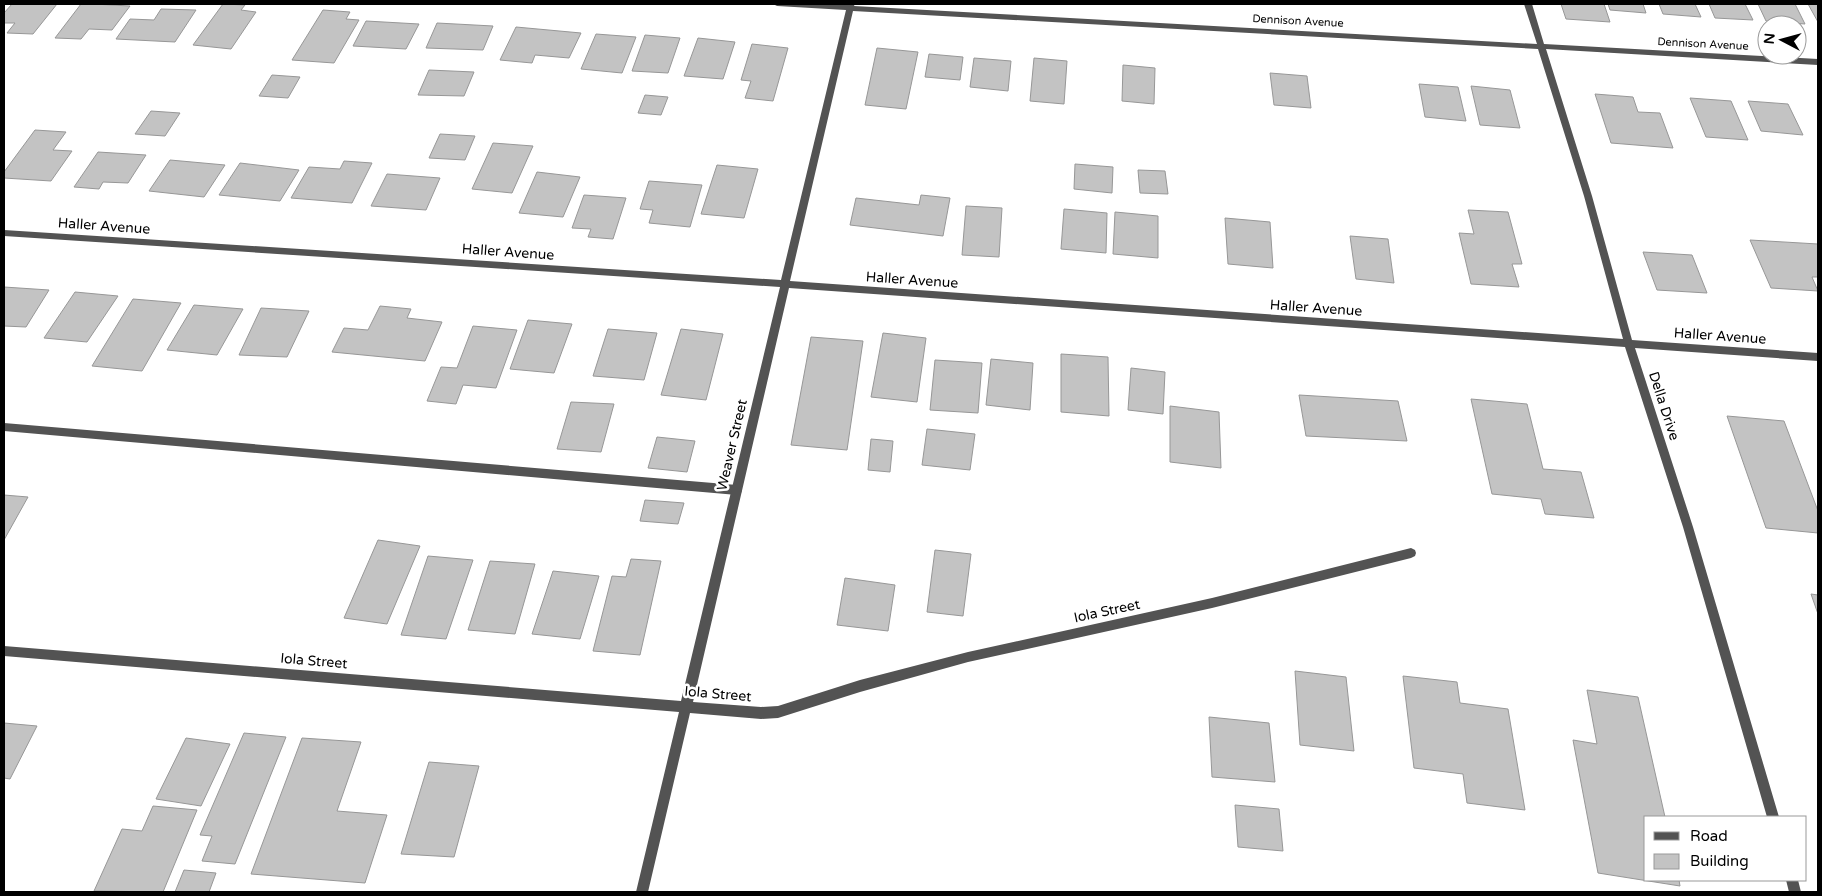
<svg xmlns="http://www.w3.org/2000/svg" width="1822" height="896" font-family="'Varela Round',sans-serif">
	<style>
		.building { fill: #c3c3c3; stroke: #979797 }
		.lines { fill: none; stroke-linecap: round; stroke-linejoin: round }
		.service { fill: #535353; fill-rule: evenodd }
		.minor { fill: #535353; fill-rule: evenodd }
		.labels { text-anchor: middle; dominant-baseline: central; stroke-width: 5; stroke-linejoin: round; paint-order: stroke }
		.far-street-label { font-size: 11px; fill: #000; stroke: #fff }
		.street-label { font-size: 14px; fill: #000; stroke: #fff }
	</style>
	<rect width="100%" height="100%" fill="#fff"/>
	<g class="building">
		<path d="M12 4H57L33 34 7 33 15 23H4V13Z"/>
		<path d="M81 4H93L130 6 112 30 89 29 81 39 55 38Z"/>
		<path d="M223 4 245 5 241 10 256 12 231 49 193 45Z"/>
		<path d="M1561 4H1604L1610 22 1566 19Z"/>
		<path d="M1608 4H1643L1646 13 1610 10Z"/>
		<path d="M1659 4H1695L1701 17 1663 14Z"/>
		<path d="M1709 4H1745L1753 20 1715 18Z"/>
		<path d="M1758 4H1795L1805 24 1766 21Z"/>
		<path d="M1808 4H1818V22Z"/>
		<path d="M161 9 196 10 175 42 116 39 130 19 154 20Z"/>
		<path d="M323 10 350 12 346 19 359 20 334 63 292 60Z"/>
		<path d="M366 21 419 24 406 49 353 46Z"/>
		<path d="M437 23 493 26 483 50 426 48Z"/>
		<path d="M516 27 581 33 569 58 535 55 532 63 500 60Z"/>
		<path d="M596 34 636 37 622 73 581 69Z"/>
		<path d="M645 35 680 38 668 73 632 71Z"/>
		<path d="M698 38 735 42 723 79 684 76Z"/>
		<path d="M752 44 788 48 773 101 745 98 751 81 741 80Z"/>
		<path d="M877 48 918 52 906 109 865 105Z"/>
		<path d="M929 54 963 57 960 80 925 77Z"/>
		<path d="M974 58 1011 61 1008 91 970 87Z"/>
		<path d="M1034 58 1067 61 1064 104 1030 101Z"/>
		<path d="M1123 65 1155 68 1154 104 1122 101Z"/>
		<path d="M429 70 474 72 464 96 418 95Z"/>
		<path d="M1270 73 1307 76 1311 108 1274 105Z"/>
		<path d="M272 75 300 77 288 98 259 96Z"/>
		<path d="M1419 84 1458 87 1466 121 1425 117Z"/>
		<path d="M1471 86 1510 90 1520 128 1480 125Z"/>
		<path d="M1595 94 1633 97 1638 112 1660 113 1673 148 1611 143Z"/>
		<path d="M645 95 668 97 661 115 638 113Z"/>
		<path d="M1690 98 1731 101 1748 140 1706 137Z"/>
		<path d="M1748 101 1788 104 1803 135 1761 131Z"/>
		<path d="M151 111 180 113 165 136 135 134Z"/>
		<path d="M35 130 66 132 53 150 72 151 51 181 4 178V172Z"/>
		<path d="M440 134 475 136 465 160 429 158Z"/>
		<path d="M493 143 533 146 512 193 472 189Z"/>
		<path d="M98 152 146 155 128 183 103 182 99 189 74 187Z"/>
		<path d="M170 160 225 165 204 197 149 191Z"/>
		<path d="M344 161 372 163 352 203 291 198 309 167 340 169Z"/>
		<path d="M240 163 299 170 280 201 219 195Z"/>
		<path d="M1075 164 1113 167 1112 193 1074 189Z"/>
		<path d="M717 165 758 169 744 218 701 214Z"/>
		<path d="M1138 170 1165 171 1168 194 1140 193Z"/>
		<path d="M537 172 580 177 563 217 519 213Z"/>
		<path d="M387 174 440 178 426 210 371 206Z"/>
		<path d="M649 181 702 185 690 227 649 223 653 210 640 209Z"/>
		<path d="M584 195 626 198 613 239 588 237 591 229 572 228Z"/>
		<path d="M921 195 950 198 943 236 850 225 856 198 919 205Z"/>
		<path d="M966 206 1002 208 999 257 962 255Z"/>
		<path d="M1064 209 1107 213 1106 253 1061 249Z"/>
		<path d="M1468 210 1508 212 1522 264H1512L1519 287 1471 284 1459 233 1474 234Z"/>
		<path d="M1115 212 1158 216V258L1113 254Z"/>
		<path d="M1225 218 1270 222 1273 268 1228 264Z"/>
		<path d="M1350 236 1388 239 1394 283 1356 279Z"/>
		<path d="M1750 240 1818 244V277H1812L1818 291 1771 288Z"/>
		<path d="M1643 252 1692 255 1707 293 1657 290Z"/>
		<path d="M4 287 49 290 26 327 4 326Z"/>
		<path d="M75 292 118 296 87 342 44 338Z"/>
		<path d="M133 299 181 303 142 371 92 366Z"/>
		<path d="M194 305 243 309 217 355 167 350Z"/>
		<path d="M380 306 411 309 407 318 442 322 425 361 332 352 344 328 368 330Z"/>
		<path d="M261 308 309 311 287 357 239 355Z"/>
		<path d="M528 320 572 324 554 373 510 369Z"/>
		<path d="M473 326 517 330 496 388 463 385 456 404 427 401 441 367 457 368Z"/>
		<path d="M608 329 657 333 644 380 593 376Z"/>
		<path d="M681 329 723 334 706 400 661 395Z"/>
		<path d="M883 333 926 338 917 402 871 397Z"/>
		<path d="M811 337 863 341 847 450 791 445Z"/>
		<path d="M1061 354 1108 357 1109 416 1061 412Z"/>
		<path d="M991 359 1033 363 1030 410 986 405Z"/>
		<path d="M935 360 982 363 978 413 930 410Z"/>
		<path d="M1131 368 1165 372 1163 414 1128 410Z"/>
		<path d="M1299 395 1398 401 1407 441 1306 436Z"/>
		<path d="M1471 399 1527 404 1543 469 1581 472 1594 518 1545 514 1541 499 1492 494Z"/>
		<path d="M571 402 614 404 601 452 557 449Z"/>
		<path d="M1170 406 1219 412 1221 468 1170 462Z"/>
		<path d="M1727 416 1784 421 1818 511V533L1766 528Z"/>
		<path d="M927 429 975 434 970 470 922 465Z"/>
		<path d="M657 437 695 441 687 472 648 468Z"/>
		<path d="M871 439 893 441 890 472 868 470Z"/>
		<path d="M4 495 28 497 4 540Z"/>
		<path d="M645 500 684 503 678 524 640 521Z"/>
		<path d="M378 540 420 546 387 624 344 618Z"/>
		<path d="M935 550 971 554 963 616 927 612Z"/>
		<path d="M428 556 473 560 446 639 401 635Z"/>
		<path d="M631 559 661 561 640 655 593 651 612 576 626 577Z"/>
		<path d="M490 561 535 564 515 634 468 630Z"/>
		<path d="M553 571 599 576 580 639 532 634Z"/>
		<path d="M845 578 895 585 888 631 837 625Z"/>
		<path d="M1811 594 1818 595V614Z"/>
		<path d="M1295 671 1346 677 1354 751 1300 745Z"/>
		<path d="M1403 676 1457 682 1460 703 1508 709 1525 810 1467 803 1463 774 1414 768Z"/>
		<path d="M1587 690 1638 697 1665 817H1646V880H1679L1680 886 1598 873 1573 740 1597 744Z"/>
		<path d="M1209 717 1269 723 1275 782 1212 777Z"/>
		<path d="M4 723 37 726 10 779 4 778Z"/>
		<path d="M244 733 286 737 235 864 202 861 212 836 200 835Z"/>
		<path d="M186 738 230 744 201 806 156 799Z"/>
		<path d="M302 738 361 742 337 811 387 815 365 883 251 874Z"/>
		<path d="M429 762 479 766 454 857 401 854Z"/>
		<path d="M1235 805 1279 809 1283 851 1238 847Z"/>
		<path d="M153 806 197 810 163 892 94 891 122 829 142 831Z"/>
		<path d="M184 870 216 873 209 892H175Z"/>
	</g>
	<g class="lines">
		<path class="service" d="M4 423 737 485 741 487 742 490 741 493 737 495 4 431Z"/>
		<g class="minor">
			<path d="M773 4 847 5V4H855L854 6 1537 44 1524 4H1532L1544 44 1818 59V65L1546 49 1592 196 1632 340 1818 353V361L1635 348 1693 527 1779 817H1767L1683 527 1625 347 789 288 693 702 761 707 778 706 860 680 968 652 1212 598 1411 548 1415 550 1416 553 1415 556 1411 558 1212 608 968 662 860 692 778 718 761 719 690 713 648 892H636L679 712 4 656V646L681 701 780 287 4 236V230L781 280 846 10 777 6ZM853 11 1538 49 1584 196 1623 339 790 281Z"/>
			<path d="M1786 880H1798L1801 892H1789Z"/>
		</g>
	</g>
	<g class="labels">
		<g class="far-street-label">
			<text transform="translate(1298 21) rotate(3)">Dennison Avenue</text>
			<text transform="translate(1703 44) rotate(3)">Dennison Avenue</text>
		</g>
		<g class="street-label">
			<text transform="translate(104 226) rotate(4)">Haller Avenue</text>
			<text transform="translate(508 252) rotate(4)">Haller Avenue</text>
			<text transform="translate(912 280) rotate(4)">Haller Avenue</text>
			<text transform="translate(1316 308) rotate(4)">Haller Avenue</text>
			<text transform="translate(1720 336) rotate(4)">Haller Avenue</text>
			<text transform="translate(1664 406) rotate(72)">Della Drive</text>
			<text transform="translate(732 445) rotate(-77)">Weaver Street</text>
			<text transform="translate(1107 611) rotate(-12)">Iola Street</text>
			<text transform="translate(314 661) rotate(5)">Iola Street</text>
			<text transform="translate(718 694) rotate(5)">Iola Street</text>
		</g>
	</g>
	<rect width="1822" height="896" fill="none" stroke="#000000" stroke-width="10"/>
	<rect x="1644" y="816" width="162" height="65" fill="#ffffff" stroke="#999999"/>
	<rect x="1654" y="832" width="25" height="8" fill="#535353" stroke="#999999"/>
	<text x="1690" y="841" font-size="15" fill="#000000">Road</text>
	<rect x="1654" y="854" width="25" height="15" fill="#c3c3c3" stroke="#999999"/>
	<text x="1690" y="866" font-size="15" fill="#000000">Building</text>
	<g transform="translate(1782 40) rotate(276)"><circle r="24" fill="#ffffff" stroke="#999999"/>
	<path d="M0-4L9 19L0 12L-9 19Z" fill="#000000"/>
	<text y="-8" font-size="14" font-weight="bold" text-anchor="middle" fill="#000000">N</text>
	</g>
</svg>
